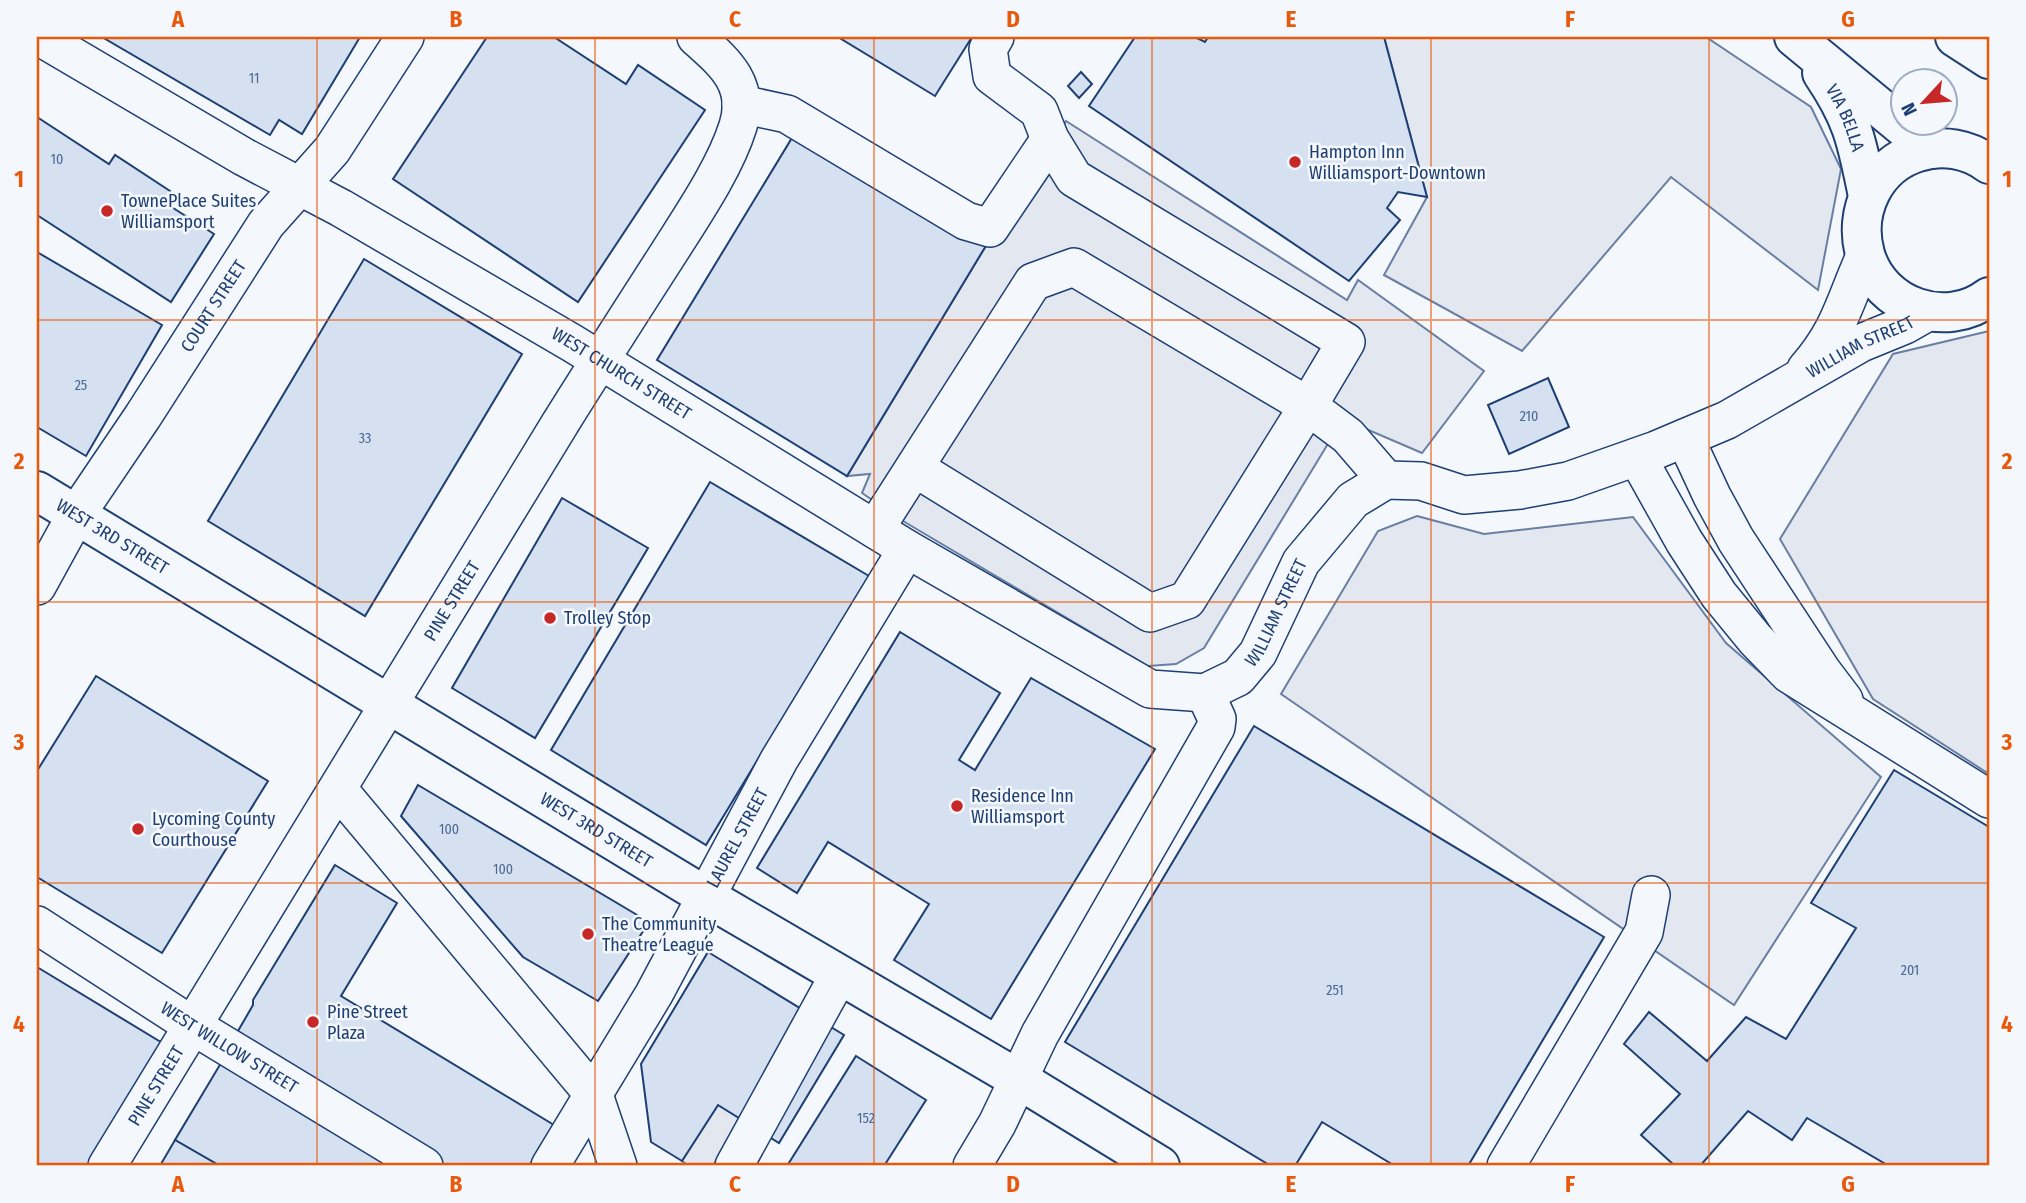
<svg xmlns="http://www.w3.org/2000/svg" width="2026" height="1203" font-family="'Fira Sans Condensed',sans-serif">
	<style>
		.parking { fill: #e3e8f0; stroke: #687fa3; stroke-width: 2 }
		.building { fill: #d5e0f0; stroke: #1d3f73; stroke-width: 2 }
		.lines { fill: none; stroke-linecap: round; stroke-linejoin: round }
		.minor-casing { stroke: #1d3f73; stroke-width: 40 }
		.major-casing { stroke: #1d3f73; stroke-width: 42 }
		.highway-casing { stroke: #1d3f73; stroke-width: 42 }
		.minor { stroke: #f4f7fb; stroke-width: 37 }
		.major { stroke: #f4f7fb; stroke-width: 38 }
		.highway { stroke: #f4f7fb; stroke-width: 38 }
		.grid { fill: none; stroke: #e8590c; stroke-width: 2; stroke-opacity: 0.55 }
		.poi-dot { fill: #c62828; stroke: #f4f7fb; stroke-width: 2.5 }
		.labels { text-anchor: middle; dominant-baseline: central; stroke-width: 5; stroke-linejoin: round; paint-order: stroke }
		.number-label { font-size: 14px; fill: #4b6792 }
		.street-label { font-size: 18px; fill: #1d3f73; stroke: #f4f7fb }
		.poi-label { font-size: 18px; fill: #1d3f73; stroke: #f4f7fb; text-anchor: start }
		.neatline { fill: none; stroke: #e8590c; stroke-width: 2.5 }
		.grid-label { font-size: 23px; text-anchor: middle; font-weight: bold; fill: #e8590c }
	</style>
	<rect width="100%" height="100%" fill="#f4f7fb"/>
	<g class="parking">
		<path d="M1384 37H1706L1811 107 1841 169 1818 290 1671 177 1522 351 1384 275 1427 197Z"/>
		<path d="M1066 121 1347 300 1358 280 1484 371 1422 453 1343 419 1204 648 1176 664 1148 666 903 521 862 493 870 474 847 476 987 244Z"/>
		<path d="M1989 331V774L1873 699 1780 539 1893 354Z"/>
		<path d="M1417 516 1484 534 1633 517 1726 643 1881 777 1734 1005 1281 694 1378 531Z"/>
		<path d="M718 1105 741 1119 713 1166H689L682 1161Z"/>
	</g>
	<g class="building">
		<path d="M102 37H360L302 134 279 120 270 135Z"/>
		<path d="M487 37H554L626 84 638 65 705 110 578 302 393 179Z"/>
		<path d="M838 37H972L935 96Z"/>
		<path d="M1135 37H1195L1205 42 1208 37H1384L1427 197 1398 192 1387 208 1400 220 1349 281 1089 106Z"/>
		<path d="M1081 72 1092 84 1079 98 1068 86Z"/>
		<path d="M37 117 109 164 115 155 170 191V206L214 234 171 302 37 215Z"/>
		<path d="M798 128 987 244 847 476 657 360Z"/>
		<path d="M37 252 162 325 86 456 37 427Z"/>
		<path d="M364 259 522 354 365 616 208 521Z"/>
		<path d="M1548 378 1569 427 1509 454 1488 405Z"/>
		<path d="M710 482 869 576 706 845 551 750Z"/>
		<path d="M562 498 648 548 535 738 452 688Z"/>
		<path d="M900 632 1000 693 959 760 975 770 1031 678 1155 749 991 1019 894 960 929 904 828 842 797 893 757 868Z"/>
		<path d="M96 676 268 781 162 953 37 877V771Z"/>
		<path d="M1254 726 1604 937 1468 1166H1395L1322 1122 1295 1166H1271L1065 1042Z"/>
		<path d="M1894 770 1989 827V1166H1889L1807 1118 1792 1140 1748 1111 1700 1166H1675L1641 1135 1680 1094 1624 1044 1649 1012 1707 1061 1746 1017 1786 1039 1856 928 1811 903Z"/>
		<path d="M418 785 649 922 598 1001 523 957 401 816Z"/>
		<path d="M335 865 397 903 341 996 554 1125 529 1166H445L234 1038 253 1005V1000Z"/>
		<path d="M708 952 844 1035 779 1143 718 1105 682 1161 651 1142 641 1064Z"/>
		<path d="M37 967 169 1047 93 1166H41L37 1163Z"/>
		<path d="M856 1056 926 1100 884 1166H787Z"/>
		<path d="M224 1058 405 1166H220L175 1140Z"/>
		<path d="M175 1140 220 1166H165L161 1164Z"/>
	</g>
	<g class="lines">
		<g class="minor-casing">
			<g id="minor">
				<path id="s1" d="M40 37 244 157 341 208 572 343 907 549 1150 689 1205 693"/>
				<path d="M995 37 988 49 992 76 1039 111 1050 139 1074 178 1346 342 1308 406 1348 436 1386 480"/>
				<path d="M741 104 787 114 966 221 990 228 1050 139"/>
				<path d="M1806 369C1840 331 1845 300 1865 256"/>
				<path d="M1685 438 1712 496 1736 540 1822 671 1844 700"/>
				<path d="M1637 457 1684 541 1719 595 1755 639 1789 674 1989 799"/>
				<path d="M875 529 1033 282 1074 267 1308 406 1187 600 1150 613 915 468"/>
				<path id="s2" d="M37 586 76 515 143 416 266 224 332 150 405 37"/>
				<path id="s3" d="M1205 693 1238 677 1258 653 1301 562 1353 500 1386 480 1421 481 1464 495 1520 490 1568 481 1656 450 1727 420 1861 343 1905 325 1926 313"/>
				<path d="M338 789 594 1095 618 1166"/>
				<path id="s4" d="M37 925 193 1026 424 1166"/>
				<path id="s5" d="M107 1166C259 918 410 670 561 422 596 366 632 310 668 254 692 216 725 168 738 126 751 84 724 62 696 37"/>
				<path id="s6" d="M550 1166 654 994 779 760 907 549"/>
				<path d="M734 1166 839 975"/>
				<path d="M972 1166 997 1124 1040 1034 1216 727 1217 719 1205 693"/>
				<path d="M1506 1166 1644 932 1651 895"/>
			</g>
		</g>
		<g class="major-casing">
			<g id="major">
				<path d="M1794 37 1930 149"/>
				<path id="s7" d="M1822 73C1854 120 1857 143 1868 196"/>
				<path d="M1989 164C1969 149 1942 144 1918 152 1875 165 1853 211 1865 254 1880 307 1946 330 1989 297"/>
				<path id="s8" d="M37 491 705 896 1018 1079 1160 1166"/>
			</g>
		</g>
		<g class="highway-casing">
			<path id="highway" d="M1955 37 1989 59"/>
		</g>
		<use href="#minor" class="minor"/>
		<use href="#major" class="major"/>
		<use href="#highway" class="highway"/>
	</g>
	<path class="grid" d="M317 37V1166M595 37V1166M874 37V1166M1152 37V1166M1431 37V1166M1709 37V1166M37 320H1989M37 602H1989M37 883H1989"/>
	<g class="poi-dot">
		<circle cx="1295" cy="162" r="7"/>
		<circle cx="107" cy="211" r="7"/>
		<circle cx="550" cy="618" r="7"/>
		<circle cx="957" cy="806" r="7"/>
		<circle cx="138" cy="829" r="7"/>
		<circle cx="588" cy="934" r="7"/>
		<circle cx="313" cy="1022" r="7"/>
	</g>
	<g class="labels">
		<g class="number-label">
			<text x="254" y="78">11</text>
			<text x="57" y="159">10</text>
			<text x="81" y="385">25</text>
			<text x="1529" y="416">210</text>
			<text x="365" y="438">33</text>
			<text x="449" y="829">100</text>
			<text x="503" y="869">100</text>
			<text x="1910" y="970">201</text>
			<text x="1335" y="990">251</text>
			<text x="866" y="1118">152</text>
		</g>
		<g class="street-label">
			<text stroke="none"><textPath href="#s7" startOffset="51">VIA BELLA</textPath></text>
			<text stroke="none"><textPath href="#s2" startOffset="331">COURT STREET</textPath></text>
			<text stroke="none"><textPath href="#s3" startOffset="796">WILLIAM STREET</textPath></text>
			<text stroke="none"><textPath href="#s1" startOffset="672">WEST CHURCH STREET</textPath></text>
			<text stroke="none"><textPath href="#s8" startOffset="88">WEST 3RD STREET</textPath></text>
			<text stroke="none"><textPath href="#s5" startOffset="662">PINE STREET</textPath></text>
			<text stroke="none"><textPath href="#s3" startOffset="112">WILLIAM STREET</textPath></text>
			<text stroke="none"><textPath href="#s8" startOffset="654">WEST 3RD STREET</textPath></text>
			<text stroke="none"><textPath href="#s6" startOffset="378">LAUREL STREET</textPath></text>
			<text stroke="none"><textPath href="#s4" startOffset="228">WEST WILLOW STREET</textPath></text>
			<text stroke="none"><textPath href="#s5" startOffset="94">PINE STREET</textPath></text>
		</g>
		<g class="poi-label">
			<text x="1309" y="152">Hampton Inn<tspan x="1309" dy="21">Williamsport-Downtown</tspan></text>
			<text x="121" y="201">TownePlace Suites<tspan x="121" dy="21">Williamsport</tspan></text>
			<text x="564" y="618">Trolley Stop</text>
			<text x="971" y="796">Residence Inn<tspan x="971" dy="21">Williamsport</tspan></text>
			<text x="152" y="819">Lycoming County<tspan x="152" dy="21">Courthouse</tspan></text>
			<text x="602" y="924">The Community<tspan x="602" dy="21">Theatre League</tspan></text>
			<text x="327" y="1012">Pine Street<tspan x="327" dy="21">Plaza</tspan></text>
		</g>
	</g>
	<rect width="2026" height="1203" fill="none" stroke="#f4f7fb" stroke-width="77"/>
	<g transform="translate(1924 102) rotate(244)"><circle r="33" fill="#f4f7fb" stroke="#9eadc5" stroke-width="2"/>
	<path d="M0-5L12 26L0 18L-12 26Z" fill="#c62828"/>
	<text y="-10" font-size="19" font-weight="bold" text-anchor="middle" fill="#1d3f73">N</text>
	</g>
	<rect x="38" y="38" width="1950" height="1126" class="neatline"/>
	<g class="grid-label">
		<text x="178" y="27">A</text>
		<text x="456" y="27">B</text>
		<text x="735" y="27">C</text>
		<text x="1013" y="27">D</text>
		<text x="1291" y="27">E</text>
		<text x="1570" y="27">F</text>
		<text x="1848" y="27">G</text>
		<text x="19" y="187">1</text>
		<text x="2007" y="187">1</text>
		<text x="19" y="469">2</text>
		<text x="2007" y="469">2</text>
		<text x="19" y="750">3</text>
		<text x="2007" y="750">3</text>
		<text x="19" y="1032">4</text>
		<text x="2007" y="1032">4</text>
		<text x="178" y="1192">A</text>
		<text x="456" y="1192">B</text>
		<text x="735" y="1192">C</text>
		<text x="1013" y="1192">D</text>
		<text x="1291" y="1192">E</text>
		<text x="1570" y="1192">F</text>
		<text x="1848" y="1192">G</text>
	</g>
</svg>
